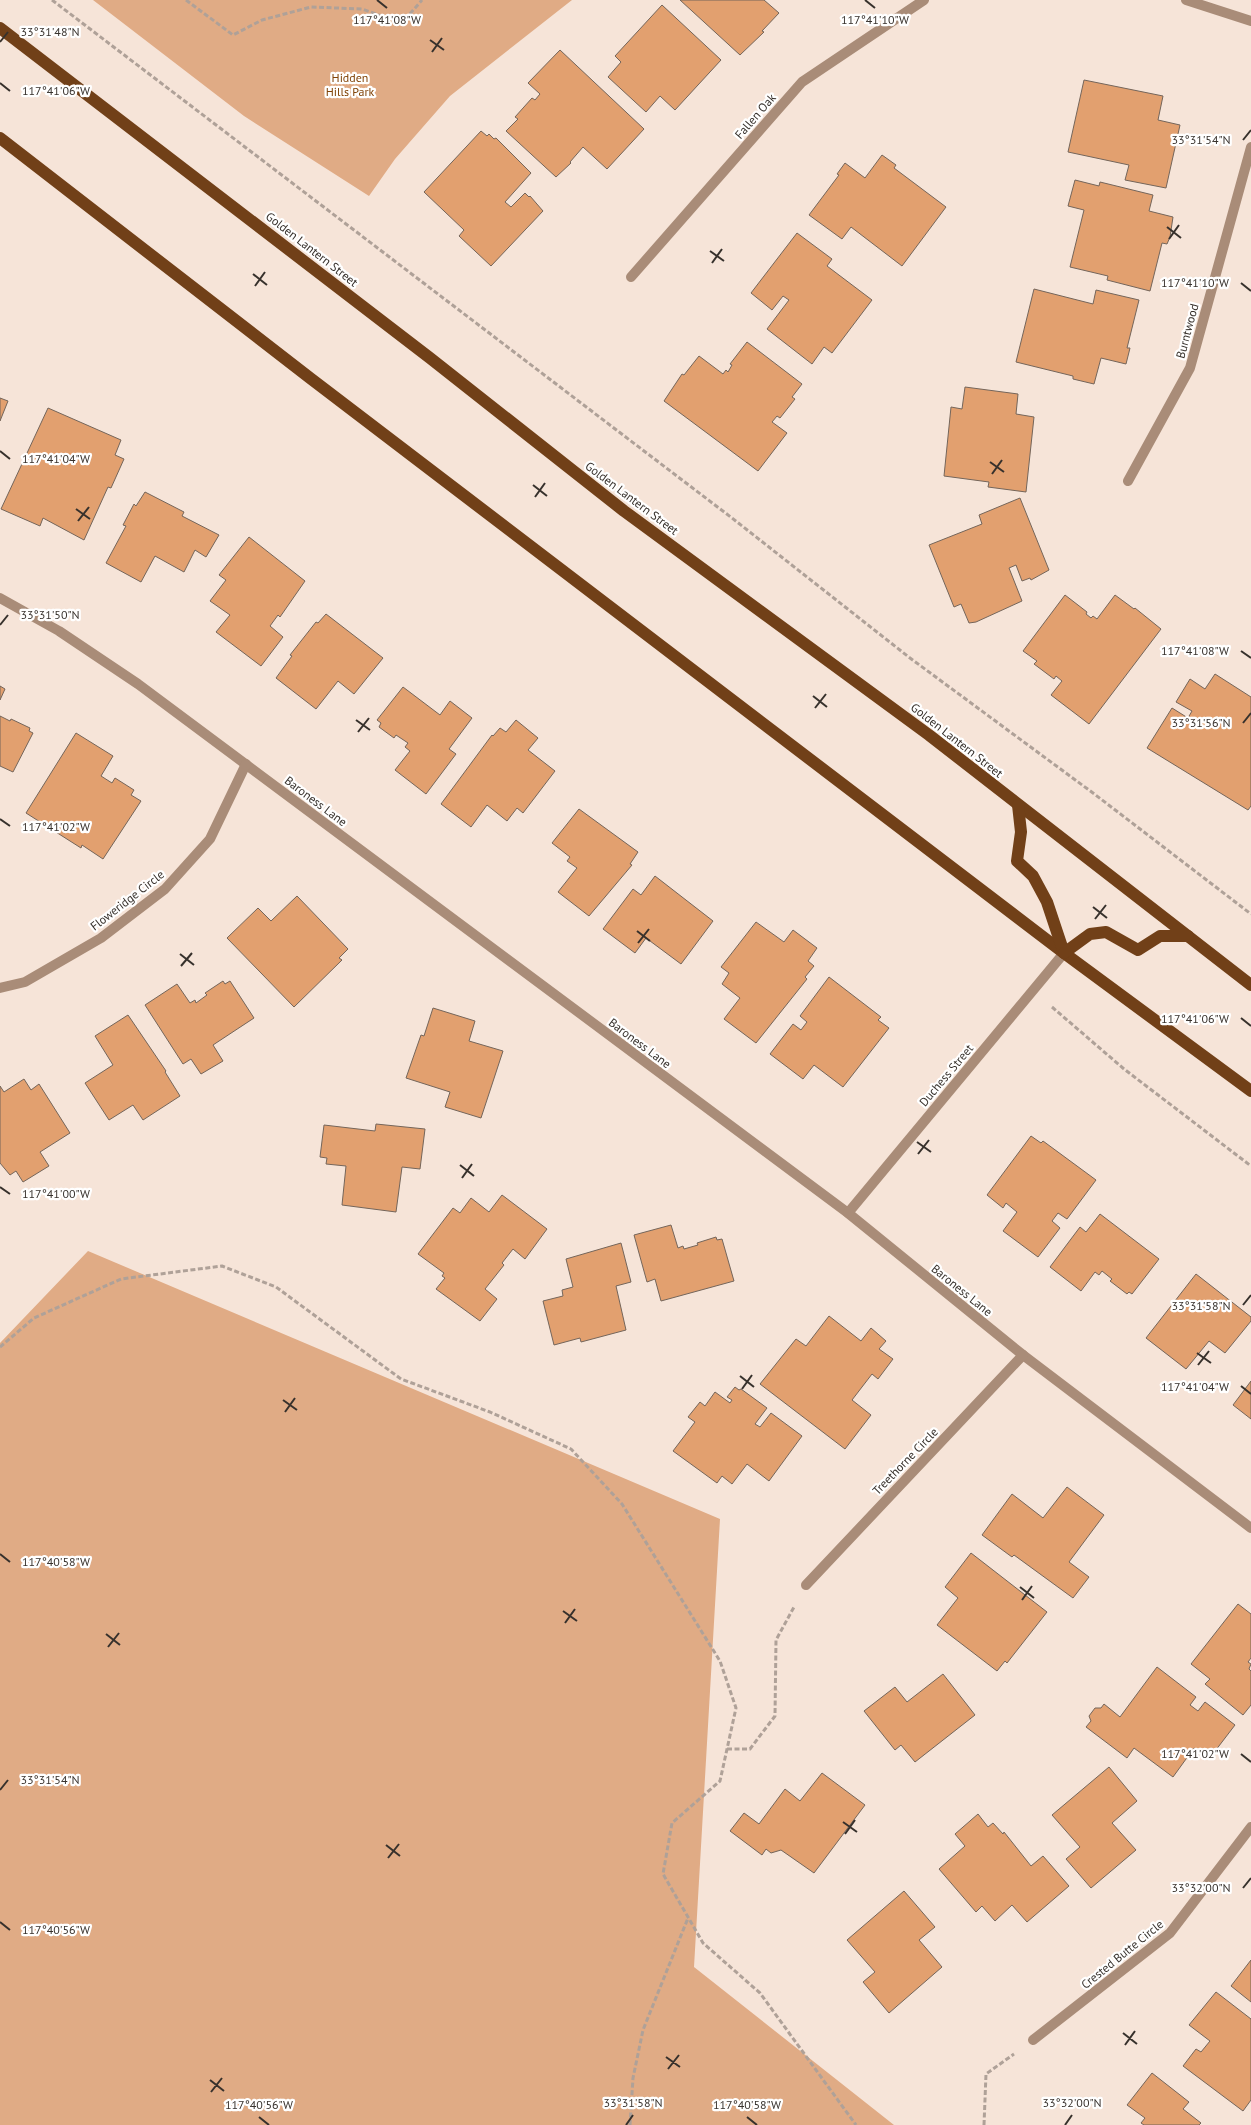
<svg xmlns="http://www.w3.org/2000/svg" width="1251" height="2125" font-family="'PT Sans',sans-serif">
	<style>
		.green { fill: #e0ab85 }
		.building { fill: #e2a06f; stroke: #74655a }
		.lines { fill: none; stroke-linecap: round; stroke-linejoin: round }
		.path { stroke: #afa198; stroke-width: 3; stroke-dasharray: 5 2.5; stroke-linecap: butt }
		.street { stroke: #a98c78; stroke-width: 10 }
		.primary { stroke: #714018; stroke-width: 12 }
		.ticks { fill: none; stroke: #37312c; stroke-width: 2 }
		.labels { text-anchor: middle; dominant-baseline: central; stroke-width: 4.5; stroke-linejoin: round; paint-order: stroke }
		.park-label { font-size: 12px; fill: #804307; stroke: #fff }
		.street-label { font-size: 12px; fill: #37312c; stroke: #fff }
		.ticks-label { font-size: 12px; text-anchor: middle; fill: #37312c; stroke: #fff; stroke-width: 4.5; stroke-linejoin: round; paint-order: stroke }
	</style>
	<rect width="100%" height="100%" fill="#f6e4d8"/>
	<g class="green">
		<path d="M93 0H572L450 96 395 159 369 196 244 116Z"/>
		<path d="M88 1251 720 1519 694 1967 894 2125H0V1343Z"/>
	</g>
	<g class="building">
		<path d="M680 0H764L779 13 762 31 764 32 740 55Z"/>
		<path d="M662 5 721 60 675 110 660 96 646 112 608 77 621 62 615 56Z"/>
		<path d="M560 50 644 129 607 169 583 147 570 162 571 163 556 177 506 131 518 119 515 117 532 98 535 100 540 94 528 83Z"/>
		<path d="M1084 80 1163 96 1158 120 1180 125 1166 188 1125 180 1129 165 1068 152Z"/>
		<path d="M481 131 487 136 489 134 494 139 496 138 531 173 505 202 511 207 525 193 529 197 530 196 543 211 491 266 459 236 464 230 424 192Z"/>
		<path d="M882 155 896 165 894 168 946 207 902 266 851 227 842 239 809 215 839 175 837 174 845 163 865 178Z"/>
		<path d="M1075 180 1099 186 1100 182 1153 195 1149 211 1173 217 1170 237 1167 244 1162 243 1150 291 1107 280 1108 276 1070 267 1084 210 1068 206Z"/>
		<path d="M797 233 832 259 827 266 872 300 832 353 824 347 812 364 767 329 789 300 783 296 772 310 751 293Z"/>
		<path d="M1034 289 1093 304 1096 290 1139 300 1127 348H1130L1126 364 1101 358 1094 384 1073 379V376L1016 362Z"/>
		<path d="M747 342 802 384 792 397 795 399 780 418 777 416 772 422 787 433 758 471 664 401 682 374 684 375 699 356 723 374 726 370 728 372 732 365 730 364Z"/>
		<path d="M965 387 1018 394 1016 414 1034 417 1026 492 988 487 989 482 944 476 951 407 962 409Z"/>
		<path d="M0 398 8 401 0 421Z"/>
		<path d="M48 408 121 440 115 455 124 459 111 488 108 487 84 540 43 518 40 526 1 509Z"/>
		<path d="M145 492 184 512 182 516 219 535 206 557 195 550 184 572 155 556 141 582 106 563 126 526 123 525 134 504 136 506Z"/>
		<path d="M1020 498 1049 570 1031 580 1030 578 1022 581 1016 565 1009 568 1022 601 976 622 969 623 961 604 954 607 929 545 982 524 979 515Z"/>
		<path d="M249 537 305 581 280 617 278 615 270 626 283 637 261 666 216 632 230 615 210 601 226 580 219 575Z"/>
		<path d="M1065 595 1087 612 1086 614 1091 618 1093 616 1097 619 1115 595 1134 609 1135 608 1161 629 1089 724 1051 695 1062 681 1056 676 1054 679 1034 664 1037 661 1023 651Z"/>
		<path d="M326 614 383 658 354 694 338 681 316 709 276 678 292 656 290 655 316 622 318 623Z"/>
		<path d="M1215 674 1251 697V806L1248 810 1147 748 1172 708 1188 718 1192 711 1176 702 1190 679 1205 689Z"/>
		<path d="M0 686 5 689 0 700Z"/>
		<path d="M403 687 440 715 450 701 472 718 449 749 456 754 426 794 395 770 410 751 405 747 408 743 396 735 394 738 379 727 381 723 377 720Z"/>
		<path d="M0 716 10 721 11 719 30 728 29 731 33 733 13 772 0 766Z"/>
		<path d="M516 720 538 738 528 750 555 771 523 813 517 808 507 821 487 805 471 827 441 804 492 735 493 736 500 728 506 732Z"/>
		<path d="M76 733 113 756 101 776 112 783 115 778 134 790 131 795 141 801 103 859 82 845 81 848 26 813Z"/>
		<path d="M579 809 638 852 630 864 632 865 589 916 558 892 577 868 567 861 570 857 552 843Z"/>
		<path d="M655 876 713 921 681 964 646 938 635 953 603 929 633 889 641 895Z"/>
		<path d="M297 896 348 949 339 958 342 960 294 1007 227 938 258 908 271 921Z"/>
		<path d="M756 922 784 942 793 930 817 948 808 961 814 966 805 977 807 979 756 1043 724 1019 740 998 722 984 729 973 721 967Z"/>
		<path d="M829 977 881 1017 878 1020 889 1028 843 1087 814 1065 803 1079 770 1054 793 1024 801 1030 807 1022 800 1016Z"/>
		<path d="M223 981 225 984 230 981 254 1018 213 1045 223 1061 201 1074 191 1059 183 1064 145 1005 177 984 190 1003 195 1000 196 1003 207 995 205 993Z"/>
		<path d="M433 1008 475 1021 469 1041 503 1051 481 1118 445 1107 450 1092 406 1078 421 1035 424 1036Z"/>
		<path d="M128 1015 166 1071 165 1072 180 1096 143 1120 133 1105 109 1120 85 1083 113 1065 95 1036Z"/>
		<path d="M24 1079 31 1090 39 1084 70 1133 40 1152 49 1166 23 1182 16 1171 10 1175 0 1163V1086L4 1092Z"/>
		<path d="M376 1124 425 1129 420 1169 402 1167 396 1212 342 1205 346 1166 326 1164 327 1158 320 1157 324 1125 375 1131Z"/>
		<path d="M1031 1136 1041 1143 1043 1141 1096 1180 1067 1219 1058 1213 1052 1221 1060 1228 1038 1257 1003 1231 1017 1212 1006 1203 1003 1208 987 1195Z"/>
		<path d="M502 1195 547 1229 525 1259 513 1249 502 1263 504 1265 485 1289 497 1299 480 1321 436 1289 445 1278 442 1276 444 1273 418 1254 453 1208 460 1213 471 1198 489 1212Z"/>
		<path d="M1100 1214 1159 1259 1132 1294 1129 1292 1127 1294 1110 1281 1112 1279 1102 1271 1099 1275 1095 1272 1081 1291 1050 1267 1080 1227 1086 1232Z"/>
		<path d="M671 1225 678 1248 683 1246 684 1249 698 1245 697 1243 716 1237 717 1240 722 1239 734 1281 661 1301 655 1279 647 1282 634 1235Z"/>
		<path d="M621 1243 631 1282 616 1286 626 1330 581 1342 580 1338 554 1345 543 1301 563 1296 562 1290 573 1287 566 1259Z"/>
		<path d="M1196 1274 1251 1317V1321L1225 1353 1209 1341 1186 1369 1146 1338Z"/>
		<path d="M829 1316 861 1341 871 1328 886 1341 879 1349 893 1359 878 1379 872 1374 852 1400 871 1415 845 1449 760 1384 796 1339 806 1346Z"/>
		<path d="M1251 1381V1419L1233 1405Z"/>
		<path d="M735 1387 739 1390 741 1389 767 1408 755 1424 760 1427 771 1413 802 1436 769 1481 747 1464 732 1484 722 1476 717 1483 673 1451 695 1422 688 1417 700 1402 705 1406 715 1392 730 1403 732 1400 727 1397Z"/>
		<path d="M1067 1487 1104 1515 1069 1562 1089 1577 1073 1598 1014 1555 1012 1557 982 1535 1012 1494 1043 1518Z"/>
		<path d="M971 1553 1047 1612 1007 1663 1005 1661 997 1671 937 1625 958 1598 945 1587Z"/>
		<path d="M1238 1604 1251 1614V1658L1248 1662 1251 1664 1249 1669 1251 1671V1705L1243 1715 1205 1684 1210 1679 1191 1664Z"/>
		<path d="M1157 1667 1196 1697 1190 1705 1198 1711 1205 1702 1235 1725 1209 1759 1194 1748 1173 1777 1134 1748 1127 1758 1086 1727 1091 1721 1089 1716 1095 1708H1101L1104 1704 1120 1717Z"/>
		<path d="M943 1674 975 1715 915 1762 901 1745 895 1750 864 1711 895 1687 907 1702Z"/>
		<path d="M1109 1767 1137 1801 1112 1823 1136 1850 1091 1888 1066 1859 1080 1847 1052 1815Z"/>
		<path d="M822 1773 865 1805 814 1873 781 1850 771 1853 766 1849 762 1855 730 1831 744 1813 759 1824 785 1789 800 1801Z"/>
		<path d="M978 1814 988 1827 993 1823 1003 1834 1004 1832 1031 1866 1043 1856 1069 1886 1027 1922 1012 1905 995 1921 982 1906 976 1912 939 1869 965 1846 955 1834Z"/>
		<path d="M904 1891 935 1927 919 1940 942 1967 889 2013 863 1982 875 1972 847 1940Z"/>
		<path d="M1251 1960V2002L1231 1986Z"/>
		<path d="M1216 1992 1251 2019V2100L1243 2111 1183 2066 1196 2049 1201 2052 1210 2041 1189 2025Z"/>
		<path d="M1152 2073 1189 2102 1183 2109 1201 2123 1199 2125H1144L1141 2123 1145 2118 1127 2105Z"/>
	</g>
	<g class="lines">
		<g class="path">
			<path d="M52 0 732 518 910 658 1093 793 1251 914"/>
			<path d="M186 0 233 35 262 20 311 7 362 9 402 23 422 0"/>
			<path d="M1052 1007 1124 1069 1251 1166"/>
			<path d="M0 1347 34 1318 121 1279 222 1266 276 1287 401 1379 490 1412 571 1449 622 1504 720 1661 736 1708 720 1781 672 1823 663 1874 703 1943 760 1993 856 2125"/>
			<path d="M727 1749H750L775 1716 776 1640 794 1607"/>
			<path d="M630 2125 633 2078 643 2030 688 1918"/>
			<path d="M984 2125 986 2074 1014 2054"/>
		</g>
		<g class="street">
			<path d="M1186 0 1251 21"/>
			<path d="M631 277 802 82 924 0"/>
			<path d="M1128 481 1190 368 1251 147"/>
			<path d="M0 598 59 631 138 684 848 1213 1023 1355 1251 1528"/>
			<path d="M0 988 25 982 101 938 165 889 210 839 246 764"/>
			<path d="M848 1213 1064 953"/>
			<path d="M806 1585 1023 1355"/>
			<path d="M1033 2040 1170 1933 1251 1827"/>
		</g>
		<g class="primary">
			<path d="M0 28 430 358 624 511 929 735 1251 985"/>
			<path d="M0 138 310 378 1064 953 1251 1091"/>
			<path d="M1018 805 1021 832 1017 861 1033 876 1047 902 1064 953"/>
			<path d="M1064 953 1090 934 1106 932 1138 950 1160 936H1188"/>
		</g>
	</g>
	<path class="ticks" d="M377 0 387 8M865 0 875 8M430 40 444 50M0 42 8 32M432 52 442 38M0 83 10 91M1243 140 1251 130M1167 227 1181 238M1169 239 1179 225M710 251 724 261M712 263 722 249M253 274 267 285M1241 283 1251 291M255 286 265 272M0 451 10 459M990 462 1004 472M992 474 1002 460M533 485 547 496M535 497 545 483M76 509 90 519M78 521 89 507M0 625 8 615M1241 651 1251 658M813 696 827 707M815 708 826 694M356 720 370 730M1243 723 1251 713M358 732 369 718M0 819 10 826M1093 907 1107 918M1095 919 1106 905M637 931 650 941M638 943 649 929M180 954 194 965M181 966 192 953M1241 1018 1251 1026M917 1142 931 1152M918 1154 929 1140M460 1165 474 1176M462 1178 472 1164M0 1187 10 1194M1243 1305 1251 1295M1197 1353 1211 1363M1198 1365 1209 1351M740 1376 754 1387M1241 1386 1251 1394M742 1389 752 1375M283 1400 297 1410M285 1412 295 1398M0 1554 10 1562M1020 1587 1034 1598M1022 1600 1032 1586M563 1611 577 1621M565 1623 575 1609M106 1634 120 1645M108 1647 119 1633M1241 1754 1251 1762M0 1790 8 1780M843 1822 857 1832M845 1834 855 1820M386 1845 400 1856M388 1858 399 1844M1243 1888 1251 1878M0 1922 10 1930M1123 2033 1137 2044M1125 2045 1135 2031M666 2057 680 2067M668 2069 679 2055M210 2080 224 2091M211 2092 222 2078M259 2117 269 2125M747 2117 757 2125M626 2125 633 2115M1065 2125 1072 2115"/>
	<g class="labels">
		<g class="park-label">
			<text x="350" y="77">Hidden<tspan x="350" dy="14">Hills Park</tspan></text>
		</g>
		<g class="street-label">
			<text transform="translate(755 116) rotate(-49)">Fallen Oak</text>
			<text transform="translate(312 249) rotate(38)">Golden Lantern Street</text>
			<text transform="translate(1187 331) rotate(-75)">Burntwood</text>
			<text transform="translate(632 498) rotate(37)">Golden Lantern Street</text>
			<text transform="translate(957 740) rotate(38)">Golden Lantern Street</text>
			<text transform="translate(316 801) rotate(37)">Baroness Lane</text>
			<text transform="translate(127 900) rotate(-38)">Floweridge Circle</text>
			<text transform="translate(640 1043) rotate(37)">Baroness Lane</text>
			<text transform="translate(946 1075) rotate(-50)">Duchess Street</text>
			<text transform="translate(962 1290) rotate(39)">Baroness Lane</text>
			<text transform="translate(905 1461) rotate(-46)">Treethorne Circle</text>
			<text transform="translate(1122 1954) rotate(-39)">Crested Butte Circle</text>
		</g>
	</g>
	<g class="ticks-label">
		<text x="387" y="24">117°41'08"W</text>
		<text x="875" y="24">117°41'10"W</text>
		<text x="50" y="36">33°31'48"N</text>
		<text x="56" y="95">117°41'06"W</text>
		<text x="1201" y="144">33°31'54"N</text>
		<text x="1195" y="287">117°41'10"W</text>
		<text x="56" y="463">117°41'04"W</text>
		<text x="50" y="619">33°31'50"N</text>
		<text x="1195" y="655">117°41'08"W</text>
		<text x="1201" y="727">33°31'56"N</text>
		<text x="56" y="831">117°41'02"W</text>
		<text x="1195" y="1023">117°41'06"W</text>
		<text x="56" y="1198">117°41'00"W</text>
		<text x="1201" y="1310">33°31'58"N</text>
		<text x="1195" y="1391">117°41'04"W</text>
		<text x="56" y="1566">117°40'58"W</text>
		<text x="1195" y="1758">117°41'02"W</text>
		<text x="50" y="1784">33°31'54"N</text>
		<text x="1201" y="1892">33°32'00"N</text>
		<text x="56" y="1934">117°40'56"W</text>
		<text x="633" y="2107">33°31'58"N</text>
		<text x="1072" y="2107">33°32'00"N</text>
		<text x="259" y="2109">117°40'56"W</text>
		<text x="747" y="2109">117°40'58"W</text>
	</g>
</svg>
